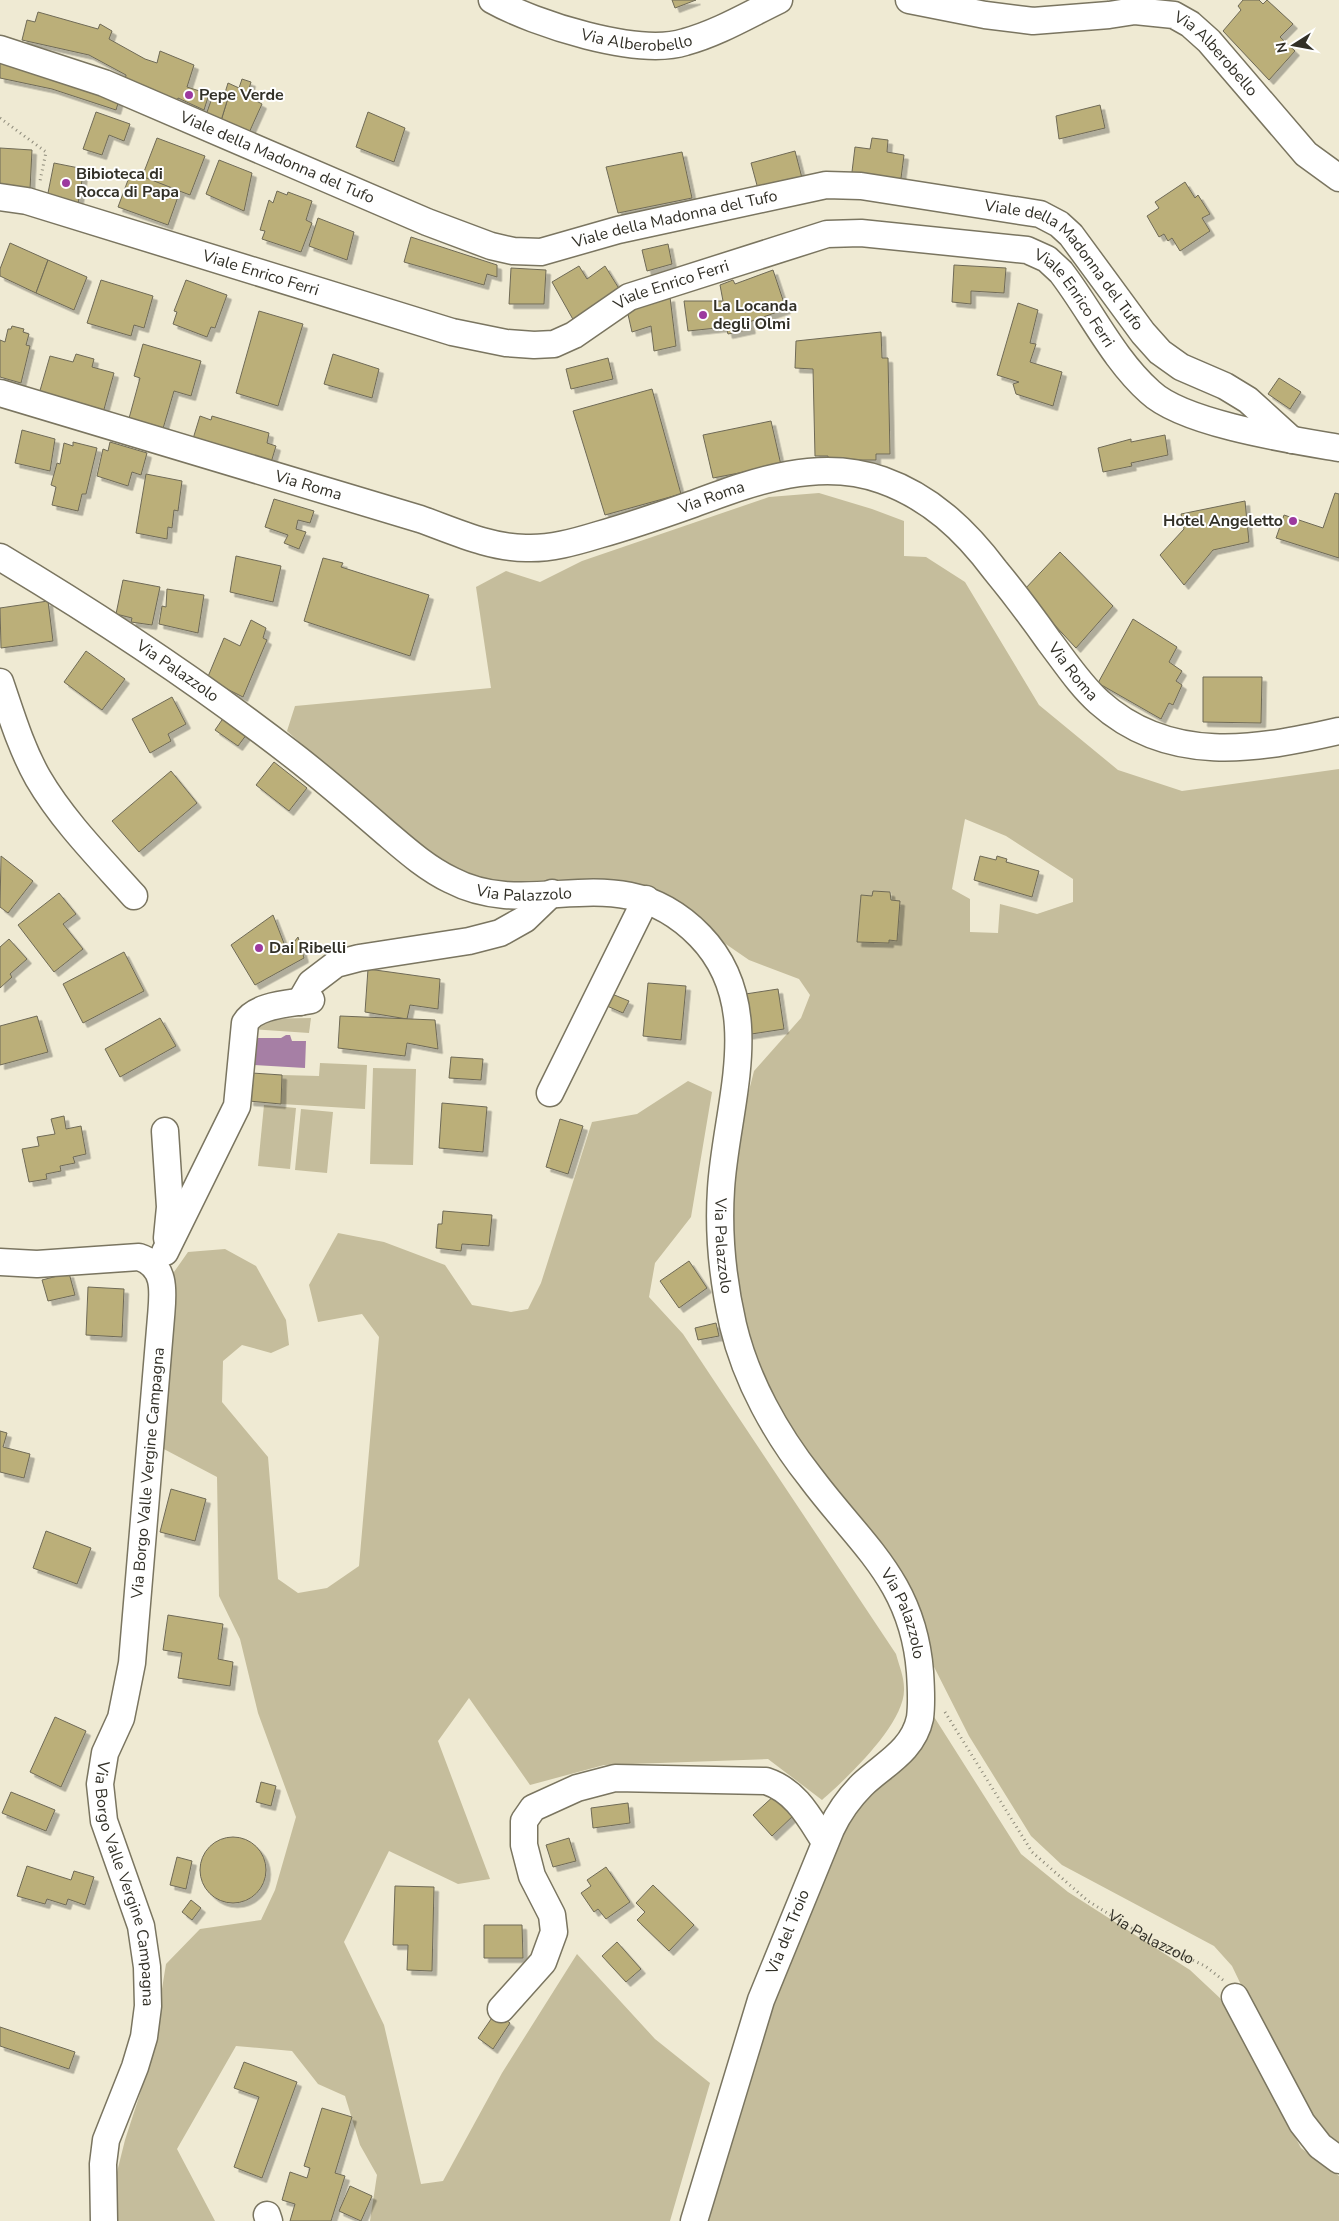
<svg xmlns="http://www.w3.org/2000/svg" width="1339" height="2221" font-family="'Nunito Sans',sans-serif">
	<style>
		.green { fill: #c5bd9c; fill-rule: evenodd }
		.water { fill: #a67fa5 }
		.building { fill: #bbaf79; stroke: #6f6a56; filter: url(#shadow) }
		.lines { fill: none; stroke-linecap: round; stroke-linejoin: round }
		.minor-casing { stroke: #7a7560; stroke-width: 29 }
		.path { stroke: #8b8878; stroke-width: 3; stroke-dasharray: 1 4; stroke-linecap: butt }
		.minor { stroke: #fff; stroke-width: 26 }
		.poi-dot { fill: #9c399f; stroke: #fff; stroke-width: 2 }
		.labels { text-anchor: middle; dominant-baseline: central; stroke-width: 4; stroke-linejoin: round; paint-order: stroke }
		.street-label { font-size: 16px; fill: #323027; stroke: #fff }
		.poi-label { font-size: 16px; font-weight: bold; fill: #323027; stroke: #fff; text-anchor: start }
	</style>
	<defs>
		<filter id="shadow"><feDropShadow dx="4.5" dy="4.5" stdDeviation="0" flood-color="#0004"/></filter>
	</defs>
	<rect width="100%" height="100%" fill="#efead3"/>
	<g class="green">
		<path d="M819 493 872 509 904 521V556L926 557 965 582 1039 705 1118 770 1182 791 1339 769V2152L1299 2105 1232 1966 1214 1946 1062 1865 1031 1836 969 1736 929 1657 783 1425 752 1362 736 1301 728 1205 738 1134 754 1071 801 1018 810 995 799 979 749 960 643 887 473 880 428 858 287 731 295 706 491 688 476 587 506 571 540 582 582 561 769 497ZM965 819 1006 836 1073 879V902L1037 914 1000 904 998 933 970 932V899L952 889ZM874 891 891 892 897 941 889 940V943L857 942 861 896H872Z"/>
		<path d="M311 1018 309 1033 251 1029V1019Z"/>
		<path d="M320 1063 367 1065 365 1109 281 1104 282 1075 319 1076Z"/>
		<path d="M373 1068 416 1069 413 1165 370 1164Z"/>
		<path d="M688 1081 712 1092 691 1217 655 1263 649 1297 683 1334 896 1654C899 1665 904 1677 904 1688 906 1723 847 1778 822 1800L768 1759 604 1765 530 1785 469 1698 438 1741 490 1879 458 1884 389 1851 344 1942 384 2025 421 2184 443 2181 502 2073 577 1954 655 2039 710 2083 670 2221H370L377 2175 360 2145 345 2096 318 2084 292 2051 236 2046 177 2149 215 2221H116L115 2180 125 2140 150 2063 166 1964 200 1929 261 1920 275 1890 296 1817 258 1713 240 1639 219 1596 217 1477 160 1447 167 1282 188 1252 225 1249 256 1266 286 1320 289 1345 271 1353 242 1345 223 1361 222 1402 268 1457 278 1579 298 1593 327 1588 359 1566 379 1337 362 1314 318 1322 309 1285 338 1233 384 1242 445 1265 472 1305 511 1312 528 1309 541 1283 592 1122 637 1114Z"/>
		<path d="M264 1105 296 1108 290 1169 258 1166Z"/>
		<path d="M301 1109 333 1112 327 1173 295 1170Z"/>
		<path d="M931 1712 1021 1854 1068 1892 1190 1970 1222 2000 1301 2148 1339 2176V2221H701L754 2048 839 1835 864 1794Z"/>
	</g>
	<path class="water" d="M286 1035H290L292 1041H306L305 1068 253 1065 256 1038H281Z"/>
	<g class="building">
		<path d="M672 0H696L675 8Z"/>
		<path d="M1243 0H1259L1263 4 1267 0 1293 24 1280 37 1295 51 1269 80 1223 31 1241 10 1238 6Z"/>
		<path d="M38 12 98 29 100 24 112 31 109 39 145 59 157 63 160 51 194 65 187 87 209 94 204 110 178 98 176 103 125 81 126 75 89 55 22 40 27 20 35 22Z"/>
		<path d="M0 58 120 97 116 110 52 89 0 78Z"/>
		<path d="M242 79 251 82 247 96 262 104 248 135 220 124 228 98 224 96 228 83 239 88Z"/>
		<path d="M214 92 228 98 220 124 205 118Z"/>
		<path d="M1100 105 1105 128 1059 139 1056 116Z"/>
		<path d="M96 112 130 124 124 141 109 135 102 155 83 149Z"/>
		<path d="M368 112 405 128 394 162 356 147Z"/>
		<path d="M157 138 205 156 190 195 142 177Z"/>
		<path d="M872 138 888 140 887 152 904 155 900 186 851 180 855 147 870 149Z"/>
		<path d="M0 148 32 150 30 189 0 187Z"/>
		<path d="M795 151 802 178 758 189 751 163Z"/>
		<path d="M682 152 692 198 618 213 606 167Z"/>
		<path d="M219 160 252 173 244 211 206 194Z"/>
		<path d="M54 163 84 169 78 204 47 198Z"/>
		<path d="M131 172 180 191 168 225 118 207Z"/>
		<path d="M1185 182 1195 198 1198 195 1210 214 1202 218 1210 231 1180 251 1172 238 1168 241 1164 234 1159 237 1147 216 1159 208 1155 202Z"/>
		<path d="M277 191 287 195 288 192 312 201 306 220 312 223 301 252 262 239 265 231 260 230 269 200 273 203Z"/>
		<path d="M318 218 354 232 347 260 309 246Z"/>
		<path d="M411 237 497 265V277L487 274 484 285 404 262Z"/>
		<path d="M10 243 48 260 36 293 0 276V269Z"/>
		<path d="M668 244 672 264 647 271 642 250Z"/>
		<path d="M48 260 87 277 74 310 36 293Z"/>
		<path d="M954 265 1006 268 1004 293 971 291V304L952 302Z"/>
		<path d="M579 266 587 279 605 266 623 295 575 323 552 282Z"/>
		<path d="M511 268 546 270 544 304H509Z"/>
		<path d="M773 270 786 309 749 322 751 329 728 334 726 327 688 331 684 301H723L720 285 733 280 735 284Z"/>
		<path d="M101 280 153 296 144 328 134 325 131 336 87 323Z"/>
		<path d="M186 280 227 295 215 328 211 327 207 337 173 324 177 312 174 311Z"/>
		<path d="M670 297 676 346 654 351 651 326 632 332 627 310Z"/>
		<path d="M1018 303 1038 310 1030 343 1036 344 1030 362 1062 372 1053 406 1016 394 1013 384 1019 382 997 375Z"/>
		<path d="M259 311 303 324 278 406 236 393Z"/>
		<path d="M12 326 24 329 23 332 29 334 26 345 30 346 21 383 0 377V340L5 342 8 329H11Z"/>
		<path d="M881 332 882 358H888L890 454H876V460H828V456H815L813 369 795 368 796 341Z"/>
		<path d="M143 344 201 361 191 396 174 391 162 432 128 422 140 378 134 376Z"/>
		<path d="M76 354 94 359 92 367 114 373 103 413 39 394 50 356 73 362Z"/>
		<path d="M333 354 379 369 372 398 324 384Z"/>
		<path d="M608 358 613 379 571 389 566 369Z"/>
		<path d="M1279 378 1301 392 1290 409 1268 394Z"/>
		<path d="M652 389 681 494 605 515 573 411Z"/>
		<path d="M200 416 211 420 212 416 269 433 267 443 276 446 270 466 192 442Z"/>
		<path d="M771 421 781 465 713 478 703 435Z"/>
		<path d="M22 430 55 439 50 471 15 463Z"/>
		<path d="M1165 435 1168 455 1131 463 1132 466 1103 472 1098 448 1131 439V442Z"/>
		<path d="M73 442 97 448 86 494H82L78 511 52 505 56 487 51 485 57 463 60 464 64 443 73 446Z"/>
		<path d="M110 442 147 453 141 475 132 472 128 486 97 476 103 449 108 451Z"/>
		<path d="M146 474 182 481 178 511 174 510 172 528 168 527 167 539 136 533Z"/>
		<path d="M1335 493 1339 494V558L1276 538 1284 515 1323 528Z"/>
		<path d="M274 499 314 511 310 523 298 520 296 529 306 532 299 549 284 543 288 535 265 527Z"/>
		<path d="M1245 501 1249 542 1213 550 1184 585 1160 555 1184 529 1181 514Z"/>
		<path d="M1060 552 1113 606 1076 648 1023 591Z"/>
		<path d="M236 556 281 566 273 602 230 592Z"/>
		<path d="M323 558 343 563 341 567 429 595 410 656 304 621Z"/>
		<path d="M123 580 160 587 152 625 131 622 132 618 116 614Z"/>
		<path d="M167 589 204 595 198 633 159 624 162 606 166 607Z"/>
		<path d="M48 601 53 641 1 648 0 608Z"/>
		<path d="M1133 619 1177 647 1169 662 1182 671 1176 681 1182 685 1173 705 1169 703 1161 719 1098 683Z"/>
		<path d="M251 620 266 628 263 638 267 640 243 697 207 679 224 638 240 646Z"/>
		<path d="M86 651 125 679 102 710 64 682Z"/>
		<path d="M1203 677H1262L1261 723 1203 722Z"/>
		<path d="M172 697 186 724 168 734 171 741 150 753 132 719Z"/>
		<path d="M224 717 247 734 238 746 215 730Z"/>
		<path d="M274 762 307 788 289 811 256 785Z"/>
		<path d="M171 771 197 803 139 852 112 821Z"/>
		<path d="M1 856 33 881 8 913 0 907Z"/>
		<path d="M980 856 996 860 997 856 1007 859 1006 862 1039 871 1032 897 974 880Z"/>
		<path d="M873 891 890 892 891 900 900 901 897 941 889 940V943L857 942 861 895 872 896Z"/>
		<path d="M59 893 76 914 63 924 83 949 54 972 18 925Z"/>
		<path d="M273 915 287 951 298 937 304 958 255 985 231 945Z"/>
		<path d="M9 939 27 959 10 974 12 977 0 988V947Z"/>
		<path d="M124 952 144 991 83 1023 63 984Z"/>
		<path d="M368 969 440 979 438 1009 410 1005 407 1019 365 1012Z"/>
		<path d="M648 983 686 986 681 1040 643 1036Z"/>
		<path d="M778 989 784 1029 745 1035 739 995Z"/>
		<path d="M612 994 629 1001 623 1013 607 1006Z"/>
		<path d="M37 1016 48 1052 0 1065V1026Z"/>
		<path d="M340 1016 435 1020 438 1049 407 1043 405 1056 338 1048Z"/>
		<path d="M160 1018 176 1046 120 1077 105 1049Z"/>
		<path d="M451 1057 483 1059 481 1080 449 1078Z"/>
		<path d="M252 1073 282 1075 281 1104 249 1101Z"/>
		<path d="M442 1103 487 1107 483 1152 439 1148Z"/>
		<path d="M64 1116 66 1129 81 1126 86 1154 73 1157 75 1163 60 1166 61 1171 46 1174 47 1179 29 1182 22 1149 39 1146 37 1137 55 1134 51 1119Z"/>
		<path d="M560 1119 583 1126 568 1174 546 1167Z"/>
		<path d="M443 1211 492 1215 489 1246 462 1244 461 1251 436 1248 438 1224H442Z"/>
		<path d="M689 1261 707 1288 679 1308 660 1281Z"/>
		<path d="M69 1273 75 1295 48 1301 42 1280Z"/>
		<path d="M88 1287 124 1289 122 1337 86 1335Z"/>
		<path d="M716 1323 719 1336 698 1340 695 1328Z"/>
		<path d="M0 1431 7 1433 3 1447 30 1454 24 1478 0 1472Z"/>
		<path d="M171 1489 206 1499 195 1541 160 1532Z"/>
		<path d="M46 1531 91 1548 77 1584 33 1568Z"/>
		<path d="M168 1615 223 1624 218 1659 233 1662 230 1686 178 1678 182 1653 163 1650Z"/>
		<path d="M55 1717 86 1731 61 1787 30 1772Z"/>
		<path d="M261 1782 276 1786 271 1806 256 1802Z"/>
		<path d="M11 1792 55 1810 46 1831 2 1813Z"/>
		<path d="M776 1794 795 1814 772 1836 753 1815Z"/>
		<path d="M628 1803 630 1823 593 1828 591 1808Z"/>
		<circle cx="233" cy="1870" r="33"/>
		<path d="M569 1838 576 1861 553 1867 546 1845Z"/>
		<path d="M177 1857 192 1861 186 1889 170 1885Z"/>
		<path d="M27 1866 71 1880 74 1871 94 1877 85 1905 68 1899 66 1905 47 1899 45 1904 17 1896Z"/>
		<path d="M606 1867 630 1902 606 1919 598 1909 594 1912 581 1893 591 1886 587 1880Z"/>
		<path d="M653 1885 694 1925 669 1951 637 1920 645 1912 636 1903Z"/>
		<path d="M395 1886 434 1887 432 1971 407 1970 408 1945H393Z"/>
		<path d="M191 1900 201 1908 192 1920 182 1912Z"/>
		<path d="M484 1925H522L523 1958H484Z"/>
		<path d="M617 1942 641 1969 626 1982 602 1956Z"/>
		<path d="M496 2012 510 2023 493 2049 478 2038Z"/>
		<path d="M0 2027 75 2052 69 2069 0 2046Z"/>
		<path d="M244 2062 297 2082 262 2178 234 2167 259 2097 234 2088Z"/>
		<path d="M322 2108 352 2117 335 2173 345 2176 331 2221H290L295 2204 282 2200 290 2172 307 2178 310 2168 304 2166Z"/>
		<path d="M350 2186 372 2196 361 2221 339 2211Z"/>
	</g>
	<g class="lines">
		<g class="minor-casing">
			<g id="minor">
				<path id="s2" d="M492 0C535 24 638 57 685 42 718 33 748 15 779 0"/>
				<path id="s3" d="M909 0 985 15 1033 21 1109 15 1135 11 1174 15 1190 24 1209 41 1306 154 1339 178"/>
				<path id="s4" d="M0 49 104 83 427 222 491 246 513 251 541 252 618 230 826 185 861 186 1040 214 1059 224 1071 235 1143 333 1160 352 1181 367 1225 386 1248 400 1292 440"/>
				<path id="s5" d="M0 197 27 201 452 332 506 343 534 345 554 344 574 335 629 297 827 234 861 233 1027 250 1047 259 1061 272C1091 311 1113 359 1150 392 1184 424 1292 440 1339 448"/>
				<path id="s6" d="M0 393 420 519C454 531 490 548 526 548 550 549 575 542 598 535 630 526 662 515 693 504 753 482 818 457 882 480 930 497 965 530 995 570 1014 593 1032 617 1049 641 1065 662 1080 685 1099 702 1169 765 1256 750 1339 731"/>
				<path id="s7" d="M0 557C102 618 200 683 294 756 325 780 355 806 385 832 405 849 426 868 451 880 535 924 618 852 700 936 768 1006 726 1105 721 1189 718 1234 723 1281 733 1325 746 1380 776 1434 811 1478 861 1545 913 1581 920 1672 921 1687 922 1703 920 1718 913 1751 884 1764 862 1785 849 1798 839 1812 831 1829L761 2000 694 2221"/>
				<path d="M0 682C11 714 21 748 38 778 63 821 101 859 134 896"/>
				<path d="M300 1002 311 983 336 964 359 958 469 941 500 933 525 919 552 893"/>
				<path d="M550 1093 646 899"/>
				<path d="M165 1131 170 1207 167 1238"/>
				<path d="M165 1252 237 1106 245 1023C256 1004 291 1004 311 1000"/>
				<path id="s8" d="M0 1262 37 1264 139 1257C167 1266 163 1293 161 1317L132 1663 121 1718 105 1753 100 1784 104 1821 141 1926 147 1967 148 2006 144 2037 135 2067 106 2140 103 2164 104 2221"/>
				<path d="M1235 1997 1302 2123 1320 2146 1339 2160"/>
				<path d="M501 2009 543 1962 554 1932 552 1915 532 1876 524 1845V1821L533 1808 577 1788 615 1778 766 1781C796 1791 809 1817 825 1842"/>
				<path d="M267 2215 269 2221"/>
			</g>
		</g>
		<g class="path">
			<path d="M0 118 46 152 40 181"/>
			<path id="s1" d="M945 1712 1032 1852 1088 1901 1149 1939 1205 1966 1223 1980"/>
		</g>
		<use href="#minor" class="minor"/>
	</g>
	<g class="poi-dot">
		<circle cx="189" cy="95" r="5"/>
		<circle cx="66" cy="183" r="5"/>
		<circle cx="703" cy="315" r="5"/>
		<circle cx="1293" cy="521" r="5"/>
		<circle cx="259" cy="948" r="5"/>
	</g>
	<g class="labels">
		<g class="street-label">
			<text stroke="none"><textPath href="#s2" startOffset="152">Via Alberobello</textPath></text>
			<text stroke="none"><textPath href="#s3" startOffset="325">Via Alberobello</textPath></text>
			<text stroke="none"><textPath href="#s4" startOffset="298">Viale della Madonna del Tufo</textPath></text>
			<text stroke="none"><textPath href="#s4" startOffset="718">Viale della Madonna del Tufo</textPath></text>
			<text stroke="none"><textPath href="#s4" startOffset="1138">Viale della Madonna del Tufo</textPath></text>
			<text stroke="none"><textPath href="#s5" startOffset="272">Viale Enrico Ferri</textPath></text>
			<text stroke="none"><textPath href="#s5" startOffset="708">Viale Enrico Ferri</textPath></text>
			<text stroke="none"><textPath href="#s5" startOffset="1142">Viale Enrico Ferri</textPath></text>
			<text stroke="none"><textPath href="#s6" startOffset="322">Via Roma</textPath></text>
			<text stroke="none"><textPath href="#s6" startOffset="742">Via Roma</textPath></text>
			<text stroke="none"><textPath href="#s7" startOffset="211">Via Palazzolo</textPath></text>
			<text stroke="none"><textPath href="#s6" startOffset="1192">Via Roma</textPath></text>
			<text stroke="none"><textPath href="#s7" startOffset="631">Via Palazzolo</textPath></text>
			<text stroke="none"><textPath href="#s7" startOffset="1140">Via Palazzolo</textPath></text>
			<text transform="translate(148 1473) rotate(-85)">Via Borgo Valle Vergine Campagna</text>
			<text stroke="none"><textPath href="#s7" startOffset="1559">Via Palazzolo</textPath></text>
			<text stroke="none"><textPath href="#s8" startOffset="786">Via Borgo Valle Vergine Campagna</textPath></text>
			<text transform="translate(788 1932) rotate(-68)">Via del Troio</text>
			<text stroke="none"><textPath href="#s1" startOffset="312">Via Palazzolo</textPath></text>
		</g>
		<g class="poi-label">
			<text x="199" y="95">Pepe Verde</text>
			<text x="76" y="174">Bibioteca di<tspan x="76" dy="18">Rocca di Papa</tspan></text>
			<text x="713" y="306">La Locanda<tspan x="713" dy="18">degli Olmi</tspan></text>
			<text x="1283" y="521" text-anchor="end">Hotel Angeletto</text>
			<text x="269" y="948">Dai Ribelli</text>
		</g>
	</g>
	<g transform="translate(1294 45) rotate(259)" stroke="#ffffff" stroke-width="4" paint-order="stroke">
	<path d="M0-4L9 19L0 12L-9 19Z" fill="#323027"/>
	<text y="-8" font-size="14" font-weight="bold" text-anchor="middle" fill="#323027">N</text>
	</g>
</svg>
